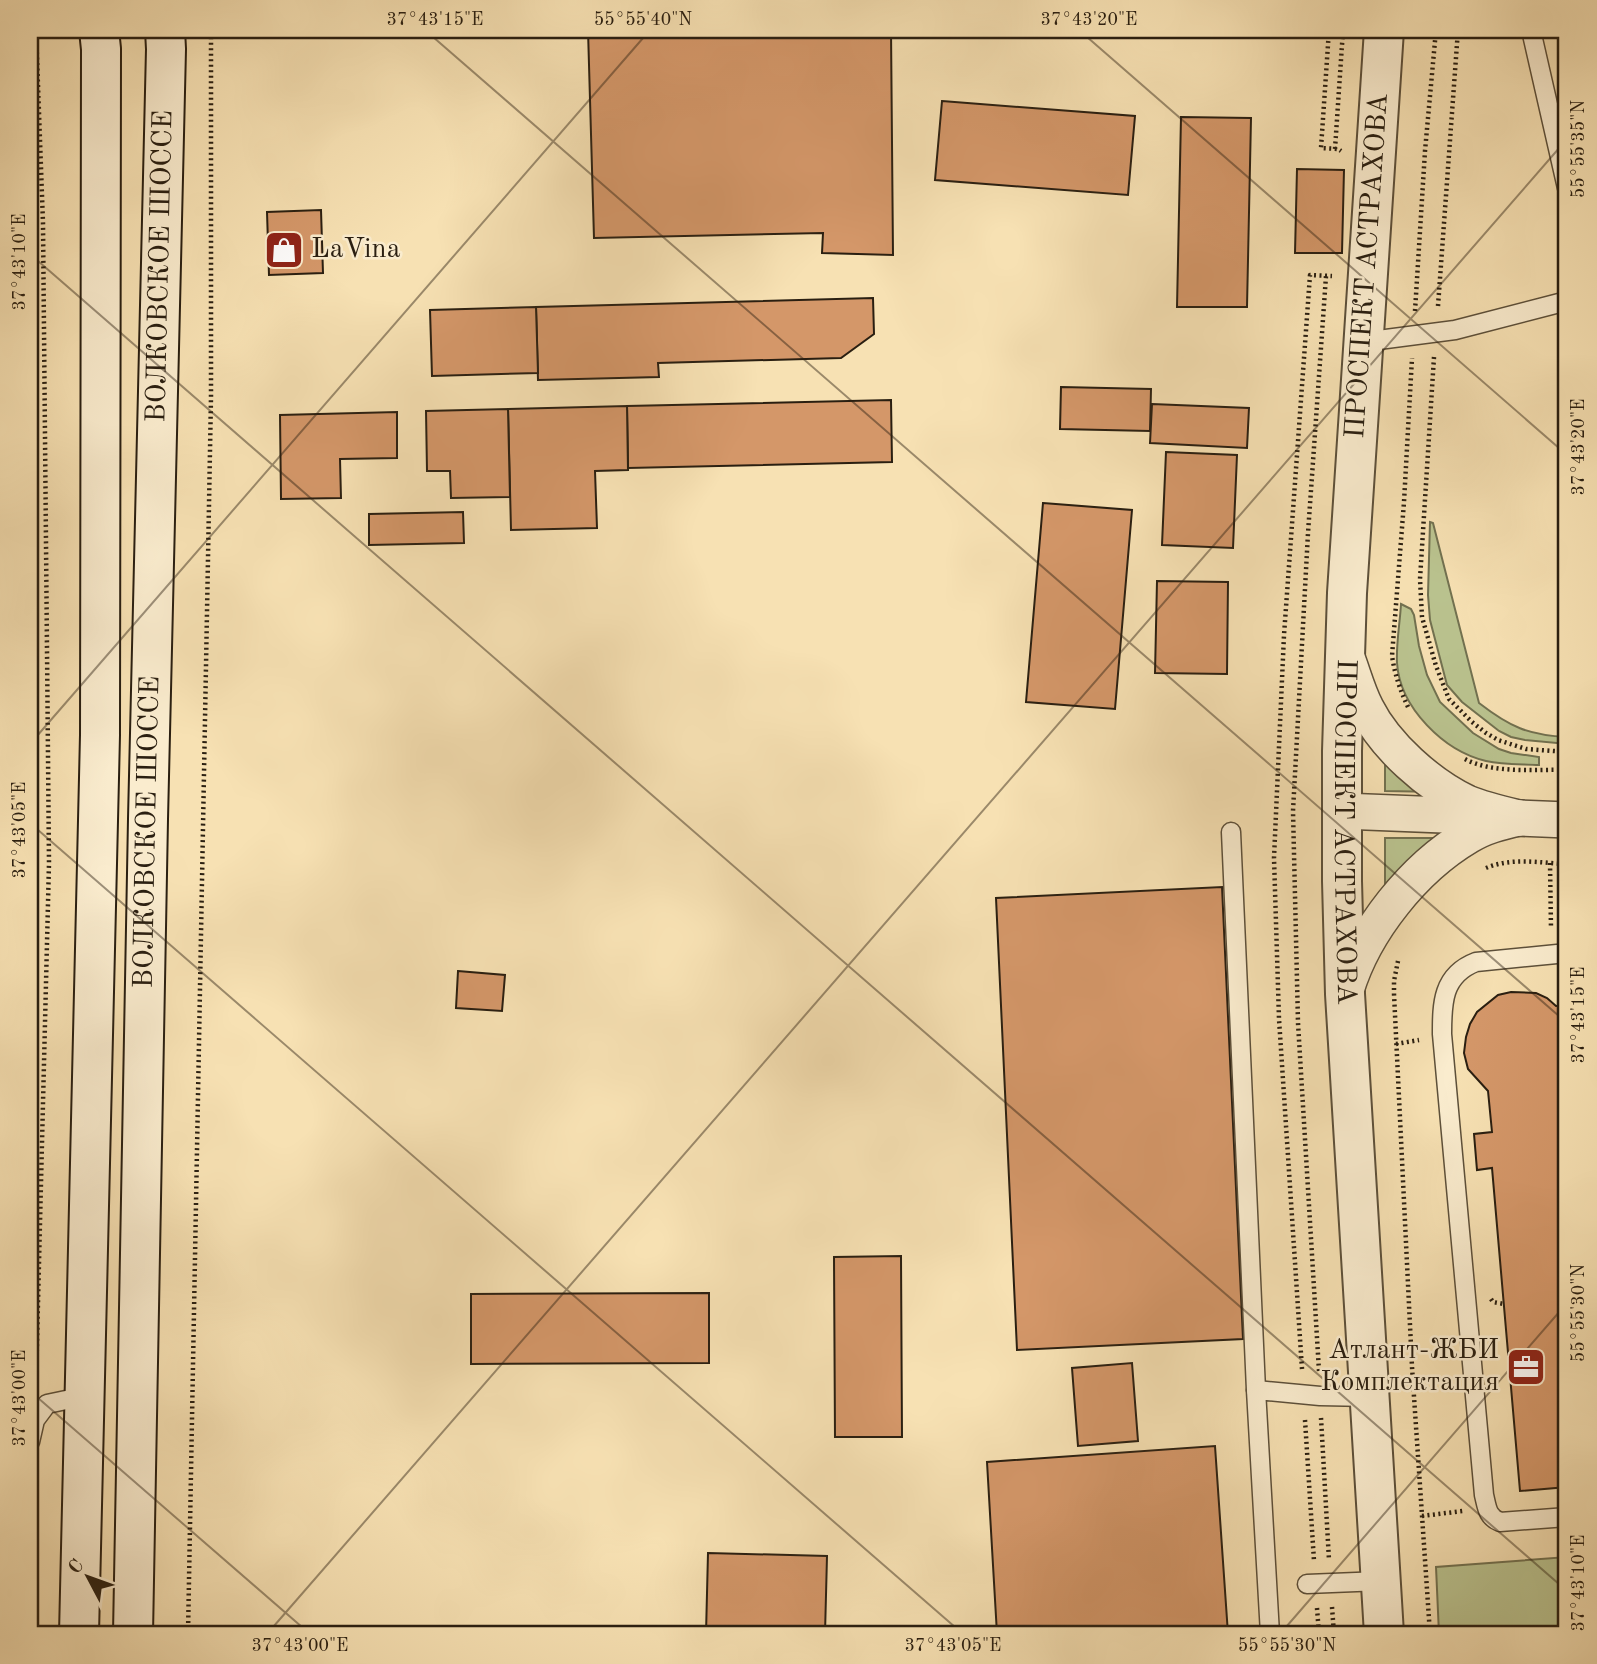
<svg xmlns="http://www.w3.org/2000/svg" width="1597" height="1664" font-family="'Old Standard TT',serif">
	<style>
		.green { fill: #bac38f; stroke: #727150; stroke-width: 2 }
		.building { fill: #d49769; stroke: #2a1f11; stroke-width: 2 }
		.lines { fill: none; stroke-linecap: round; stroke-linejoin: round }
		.service-casing { stroke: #5d503a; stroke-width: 21 }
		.minor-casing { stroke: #5d503a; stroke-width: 38 }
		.tertiary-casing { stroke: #5d503a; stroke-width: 42 }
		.secondary-casing { stroke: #2a1f11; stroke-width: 42 }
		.path { stroke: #2a1f11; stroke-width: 4.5; stroke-dasharray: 2 3.5; stroke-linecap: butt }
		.service { stroke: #faecce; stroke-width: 18 }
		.minor { stroke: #faecce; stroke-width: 35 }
		.tertiary { stroke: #faecce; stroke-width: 38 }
		.secondary { stroke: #faecce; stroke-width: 38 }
		.ticks { fill: none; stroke: #2a1f11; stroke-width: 2; stroke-opacity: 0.45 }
		.labels { text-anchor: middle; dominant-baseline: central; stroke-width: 5; stroke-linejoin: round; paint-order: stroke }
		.poi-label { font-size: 28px; fill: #2a1f11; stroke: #faecce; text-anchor: start }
		.street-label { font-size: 28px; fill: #2a1f11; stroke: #faecce }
		.neatline { fill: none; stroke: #2a1f11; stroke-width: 2.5 }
		.ticks-label { font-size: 18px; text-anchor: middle; fill: #2a1f11 }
	</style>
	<rect width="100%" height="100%" fill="#f7e1b3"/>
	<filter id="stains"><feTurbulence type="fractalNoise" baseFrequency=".00286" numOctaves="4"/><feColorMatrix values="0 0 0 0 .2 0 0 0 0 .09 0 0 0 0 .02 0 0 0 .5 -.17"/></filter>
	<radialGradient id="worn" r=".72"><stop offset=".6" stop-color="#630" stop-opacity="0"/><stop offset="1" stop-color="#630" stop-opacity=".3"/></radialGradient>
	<g class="green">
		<path d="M1430 522 1433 523 1479 703C1510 727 1528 735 1567 737V744L1525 740 1511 737 1499 731 1462 702 1447 685 1430 620 1428 595Z"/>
		<path d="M1401 604 1411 609 1414 615 1419 646 1427 675 1440 702 1473 733 1499 749 1511 753 1539 757V765C1522 764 1503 765 1486 761 1444 751 1400 708 1397 663 1396 643 1400 623 1401 604Z"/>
		<path d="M1385 750 1439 792 1385 791Z"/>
		<path d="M1385 838H1453L1385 903Z"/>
		<path d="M1567 1557V1634H1439L1436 1567Z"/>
	</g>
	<g class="building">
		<path d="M588 30H891L893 255 822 253 823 233 594 238Z"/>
		<path d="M942 101 1135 116 1128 195 935 180Z"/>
		<path d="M1181 117 1251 118 1247 307H1177Z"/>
		<path d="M1297 169 1344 170 1342 253H1295Z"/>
		<path d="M321 210 323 273 269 275 267 212Z"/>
		<path d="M873 298 874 334 841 358 658 363 659 377 538 380 536 307Z"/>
		<path d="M536 307 538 373 432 376 430 310Z"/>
		<path d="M1061 387 1151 389 1150 431 1060 429Z"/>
		<path d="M891 400 892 462 628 468 627 406Z"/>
		<path d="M1152 404 1249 408 1247 448 1150 443Z"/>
		<path d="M627 406 628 470 595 471 597 528 511 530 508 409Z"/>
		<path d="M508 409 510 497 451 498 450 471H427L426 411Z"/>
		<path d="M397 412V458L340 459 341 498 281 499 280 415Z"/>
		<path d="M1166 452 1237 455 1233 548 1162 545Z"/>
		<path d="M1043 503 1132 510 1115 709 1026 702Z"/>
		<path d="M463 512 464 543 369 545V514Z"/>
		<path d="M1157 581 1228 582 1227 674 1155 673Z"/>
		<path d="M1222 887 1243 1339 1017 1350 996 898Z"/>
		<path d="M458 971 505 975 502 1011 456 1008Z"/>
		<path d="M1511 992 1536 993 1547 998 1556 1006 1567 1005V1487L1520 1491 1492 1168 1477 1170 1474 1134 1492 1132 1488 1091 1468 1069 1464 1053 1466 1037 1470 1024 1477 1012 1498 995Z"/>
		<path d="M901 1256 902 1437H835L834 1257Z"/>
		<path d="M709 1293V1363L471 1364V1294Z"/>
		<path d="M1132 1363 1138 1441 1078 1446 1072 1368Z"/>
		<path d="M1215 1446 1228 1634H997L987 1462Z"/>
		<path d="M708 1553 827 1556 825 1634H706Z"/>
	</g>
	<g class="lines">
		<g class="service-casing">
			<g id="service">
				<path d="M1531 30 1567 188"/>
				<path d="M1363 342 1455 330 1567 301"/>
				<path d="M1231 832 1256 1390"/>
				<path d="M1567 953 1476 962C1442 975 1442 1004 1442 1034L1484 1495C1487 1507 1487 1517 1500 1522L1567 1517"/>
				<path d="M30 1442 35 1420 47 1404 85 1396"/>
				<path d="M1307 1584 1381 1581"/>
				<path d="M1270 1634 1256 1390 1320 1396 1370 1397"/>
			</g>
		</g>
		<g class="minor-casing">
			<g id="minor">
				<path d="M1347 658C1353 674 1358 693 1366 708 1385 746 1429 785 1467 803 1484 810 1502 814 1519 818"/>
				<path d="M1342 811 1567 820"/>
				<path d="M1346 990C1364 930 1414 868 1468 836 1484 826 1501 822 1519 818"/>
			</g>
		</g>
		<g class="tertiary-casing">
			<g id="tertiary">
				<path id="s1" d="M1384 30 1347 593 1342 751V881L1345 994 1384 1634"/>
			</g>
		</g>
		<g class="secondary-casing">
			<g id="secondary">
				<path d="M79 1634 100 735 101 49 99 30"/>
				<path id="s2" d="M133 1634 148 819 166 49 165 30"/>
			</g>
		</g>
		<g class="path">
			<path d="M36 30 43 223 49 863 36 1383"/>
			<path d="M1329 30 1321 148 1338 149 1341 151"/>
			<path d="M1335 149 1343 30"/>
			<path d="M1438 306 1458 30"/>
			<path d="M1415 311 1425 151 1436 30"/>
			<path d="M1434 357 1420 579 1422 617 1436 666 1449 699 1472 722 1486 733 1498 740 1526 749 1567 752"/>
			<path d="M1408 707C1400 690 1395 675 1392 656L1404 502 1412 358"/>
			<path d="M1465 759C1493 774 1536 769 1567 770"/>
			<path d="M1550 863 1551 929"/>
			<path d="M1486 868C1512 857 1541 863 1567 864"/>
			<path d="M1398 961 1394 981V994L1412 1367 1430 1634"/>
			<path d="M1396 1044 1419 1040"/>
			<path d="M1491 1299 1493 1302 1504 1304"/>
			<path d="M1302 1369 1279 1019 1274 858 1284 635 1310 275 1332 276"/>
			<path d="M1319 1371 1298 1023 1293 811 1308 533 1326 276"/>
			<path d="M1321 1418 1329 1560"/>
			<path d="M1305 1420 1314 1561"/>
			<path d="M1422 1516 1463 1511"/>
			<path d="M1332 1607 1334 1634"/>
			<path d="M1317 1608 1319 1634"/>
			<path d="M188 1634 211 397V30"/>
		</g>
		<use href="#service" class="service"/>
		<use href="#minor" class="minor"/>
		<use href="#tertiary" class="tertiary"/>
		<use href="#secondary" class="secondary"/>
	</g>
	<path class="ticks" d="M425 30 1567 1023M1079 30 1567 455M30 254 1567 1591M30 744 650 30M30 823 963 1634M30 1391 310 1634M267 1634 1567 139M1280 1634 1567 1303"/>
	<defs>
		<g id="shop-square" transform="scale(2.0125)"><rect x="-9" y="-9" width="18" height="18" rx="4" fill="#8f2418" stroke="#faecce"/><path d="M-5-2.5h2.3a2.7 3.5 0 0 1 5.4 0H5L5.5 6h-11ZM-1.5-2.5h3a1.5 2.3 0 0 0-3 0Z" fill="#fff"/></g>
		<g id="office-square" transform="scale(2.0125)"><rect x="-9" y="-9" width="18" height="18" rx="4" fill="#8f2418" stroke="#faecce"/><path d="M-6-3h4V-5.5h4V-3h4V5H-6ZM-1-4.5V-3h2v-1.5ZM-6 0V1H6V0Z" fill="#fff"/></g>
	</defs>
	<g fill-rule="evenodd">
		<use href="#shop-square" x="284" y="250"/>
		<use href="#office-square" x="1526" y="1367"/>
	</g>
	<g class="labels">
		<g class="poi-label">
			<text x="311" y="250">LaVina</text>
			<text x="1499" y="1351" text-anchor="end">Атлант-ЖБИ<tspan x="1499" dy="32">Комплектация</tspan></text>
		</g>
		<g class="street-label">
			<text stroke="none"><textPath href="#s2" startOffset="1368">ВОЛКОВСКОЕ ШОССЕ</textPath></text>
			<text transform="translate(1368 266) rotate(-86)">ПРОСПЕКТ АСТРАХОВА</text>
			<text stroke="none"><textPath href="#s2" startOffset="802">ВОЛКОВСКОЕ ШОССЕ</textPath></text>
			<text stroke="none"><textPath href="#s1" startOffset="803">ПРОСПЕКТ АСТРАХОВА</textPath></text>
		</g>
	</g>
	<rect width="1597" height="1664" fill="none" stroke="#f7e1b3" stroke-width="77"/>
	<g transform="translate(88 1577) rotate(311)" stroke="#faecce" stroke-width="5" paint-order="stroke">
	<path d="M0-5L12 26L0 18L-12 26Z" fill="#2a1f11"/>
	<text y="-10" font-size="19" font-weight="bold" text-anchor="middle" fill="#2a1f11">С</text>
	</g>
	<rect x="38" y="38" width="1520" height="1588" class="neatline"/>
	<g class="ticks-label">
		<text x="435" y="25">37°43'15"E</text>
		<text x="643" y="25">55°55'40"N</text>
		<text x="1089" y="25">37°43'20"E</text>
		<text transform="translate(1578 149) rotate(-90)" y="6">55°55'35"N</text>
		<text transform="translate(19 262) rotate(-90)" y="6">37°43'10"E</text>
		<text transform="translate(1578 447) rotate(-90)" y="6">37°43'20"E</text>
		<text transform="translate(19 830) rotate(-90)" y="6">37°43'05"E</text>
		<text transform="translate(1578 1015) rotate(-90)" y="6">37°43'15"E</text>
		<text transform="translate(1578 1313) rotate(-90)" y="6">55°55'30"N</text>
		<text transform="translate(19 1398) rotate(-90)" y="6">37°43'00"E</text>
		<text transform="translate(1578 1583) rotate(-90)" y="6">37°43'10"E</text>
		<text x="300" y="1651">37°43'00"E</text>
		<text x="953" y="1651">37°43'05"E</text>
		<text x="1287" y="1651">55°55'30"N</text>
	</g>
	<rect width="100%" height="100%" filter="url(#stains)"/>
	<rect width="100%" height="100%" fill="url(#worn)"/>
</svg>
